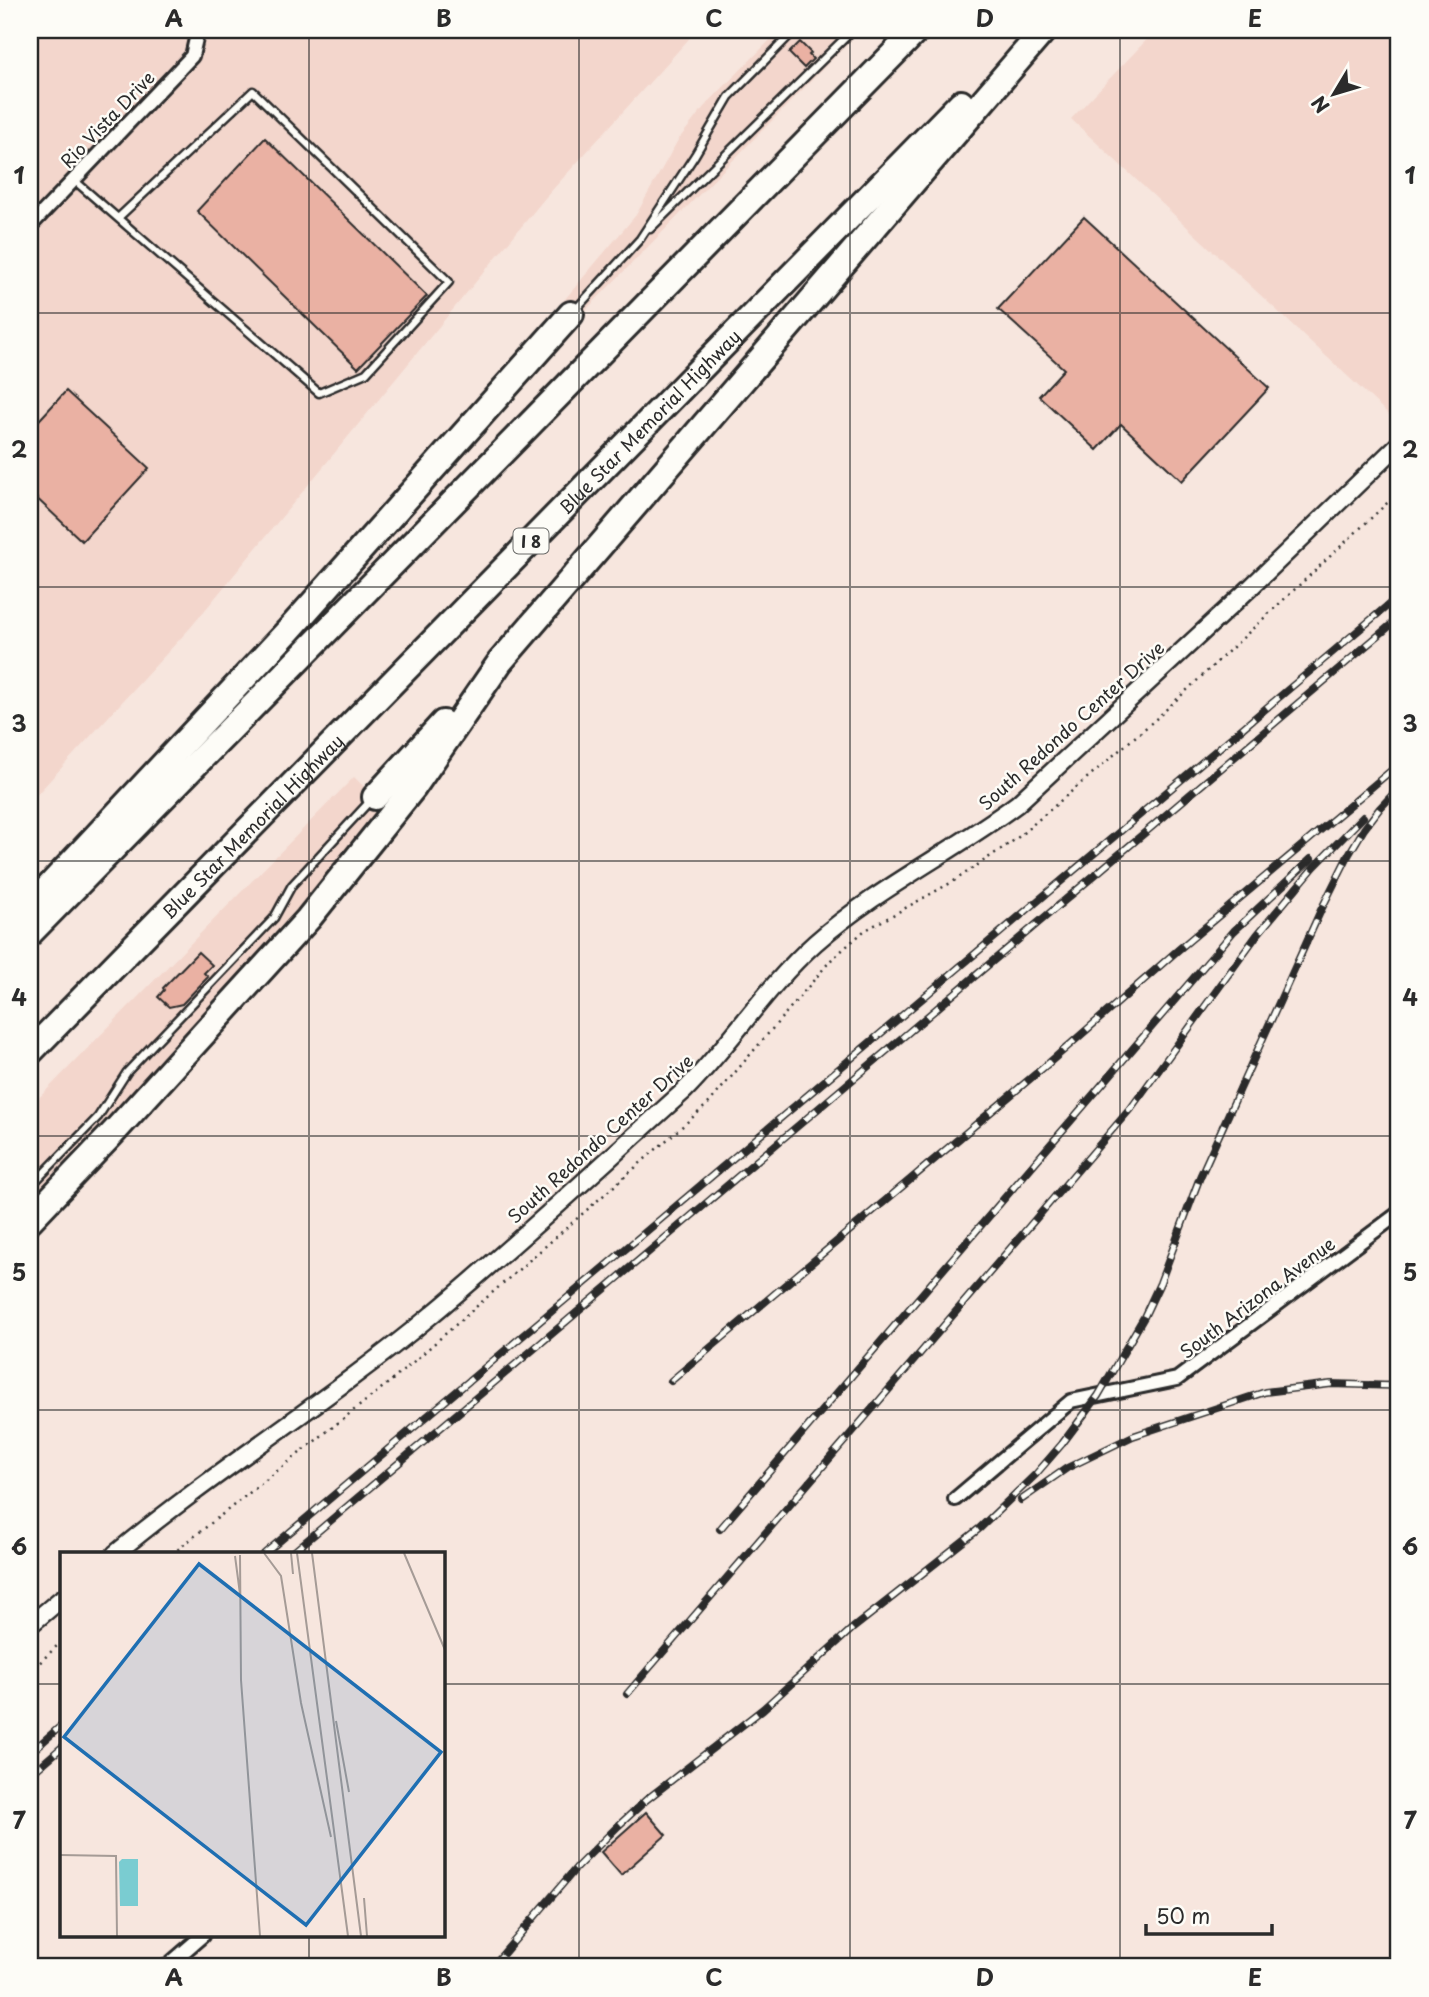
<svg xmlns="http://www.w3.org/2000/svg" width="1429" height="1997" font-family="'Playpen Sans',sans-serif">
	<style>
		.built { fill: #f3d6cc }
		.building { fill: #eab1a3; stroke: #2b2b2b; stroke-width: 2 }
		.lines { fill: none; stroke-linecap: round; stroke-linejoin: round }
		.service-casing { stroke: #2b2b2b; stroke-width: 11 }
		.minor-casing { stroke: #2b2b2b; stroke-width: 18 }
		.tertiary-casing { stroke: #2b2b2b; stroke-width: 21 }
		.motorway-casing { stroke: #2b2b2b; stroke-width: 30 }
		.path { stroke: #2b2b2b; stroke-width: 2.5; stroke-dasharray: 2 5; stroke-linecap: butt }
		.service { stroke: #fdfcf7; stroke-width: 6 }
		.minor { stroke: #fdfcf7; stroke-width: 12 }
		.tertiary { stroke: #fdfcf7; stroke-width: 16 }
		.motorway { stroke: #fdfcf7; stroke-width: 24 }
		.rail-casing { stroke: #2b2b2b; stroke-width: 8 }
		.rail { stroke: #fdfcf7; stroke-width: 5; stroke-dasharray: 16; stroke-linecap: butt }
		.grid { fill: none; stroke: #2b2b2b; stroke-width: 2; stroke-opacity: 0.55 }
		.labels { text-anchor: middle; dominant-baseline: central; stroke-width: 5; stroke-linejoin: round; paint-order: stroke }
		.shield { fill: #fdfcf7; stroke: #6a6a68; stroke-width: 2 }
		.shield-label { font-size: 16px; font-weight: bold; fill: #2b2b2b }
		.street-label { font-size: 18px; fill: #2b2b2b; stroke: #fdfcf7 }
		.inset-road { fill: none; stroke: #a59b96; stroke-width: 2 }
		.view { fill: #1f6fb2; fill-opacity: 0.15; stroke: #1f6fb2; stroke-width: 3.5 }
		.inset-edge { fill: none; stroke: #2b2b2b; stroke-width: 3.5 }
		.neatline { fill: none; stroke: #2b2b2b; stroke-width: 2.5 }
		.grid-label { font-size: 23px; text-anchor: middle; font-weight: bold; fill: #2b2b2b }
	</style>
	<rect width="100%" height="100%" fill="#f7e6de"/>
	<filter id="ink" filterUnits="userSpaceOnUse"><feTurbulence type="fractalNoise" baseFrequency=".0143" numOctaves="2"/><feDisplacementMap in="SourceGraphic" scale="14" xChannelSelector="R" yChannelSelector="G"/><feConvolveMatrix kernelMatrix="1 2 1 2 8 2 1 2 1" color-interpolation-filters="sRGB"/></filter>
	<g filter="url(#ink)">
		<g class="built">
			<path d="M30 30H697L545 198 191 627 30 802Z"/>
			<path d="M780 30H861L577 319 560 305 636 215 678 140 704 107Z"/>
			<path d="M1156 30H1399V424L1071 119Z"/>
			<path d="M354 777 387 809 228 998 30 1204V1107Z"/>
		</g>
		<g class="building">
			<path d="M800 42 811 53 809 55 813 59 804 68 789 53Z"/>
			<path d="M265 138 427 296 358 368 197 211Z"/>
			<path d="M1084 217 1269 388 1182 481 1121 424 1097 450 1039 396 1064 369 998 309Z"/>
			<path d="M66 391 149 468 82 541 30 492V430Z"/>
			<path d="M198 952 212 965 204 973 208 977 182 1004 169 1007 158 997 164 990 163 988Z"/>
			<path d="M646 1812 666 1835 621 1875 601 1852Z"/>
		</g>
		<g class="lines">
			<g class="service-casing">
				<g id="service">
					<path d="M74 180 319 393 366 373 449 282 253 91 118 218"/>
					<path d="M650 229 853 30"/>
					<path d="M575 310 640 239 695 155 729 97 795 30"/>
					<path d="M30 1187 98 1117 127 1072 274 918 292 885 370 801"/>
				</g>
			</g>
			<g class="minor-casing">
				<g id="minor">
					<path d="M30 226 192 56 198 30"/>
					<path d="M955 1499 1071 1401 1177 1379 1399 1213"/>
					<path d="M166 1967 202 1936"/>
				</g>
			</g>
			<g class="tertiary-casing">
				<g id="tertiary">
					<path d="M115 1554C216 1470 328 1401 429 1317 516 1245 599 1167 684 1091 730 1045 766 987 815 943 876 889 951 853 1017 804L1251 587 1399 444"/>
					<path d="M30 1625 61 1599"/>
				</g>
			</g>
			<g class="motorway-casing">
				<g id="motorway">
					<path d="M375 797 443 723"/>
					<path d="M30 907 289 630 571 314"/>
					<path d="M30 933 917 30"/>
					<path id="s1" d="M30 1052 961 103"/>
					<path d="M30 1220 113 1133 308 919 414 787 500 662 1044 30"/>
				</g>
			</g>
			<g class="path">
				<path d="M172 1554 396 1377 709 1103 831 960 864 931 954 881 1016 839 1157 718 1399 492"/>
				<path d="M30 1672 61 1642"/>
			</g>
			<use href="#service" class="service"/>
			<use href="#minor" class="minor"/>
			<use href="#tertiary" class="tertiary"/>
			<use href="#motorway" class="motorway"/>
			<g class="rail-casing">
				<g id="rail">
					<path d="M671 1381 1050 1062 1178 950 1399 764"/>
					<path d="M1021 1500 1067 1468 1133 1436 1265 1392 1331 1384 1399 1386"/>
					<path d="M720 1529 1234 931 1311 859"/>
					<path d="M264 1554 1399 596"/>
					<path d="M291 1554 1399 618"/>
					<path d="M627 1694 1131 1108 1257 935 1314 867 1363 817"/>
					<path d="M30 1753 61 1726"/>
					<path d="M30 1775 61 1748"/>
					<path d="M492 1967 577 1867 618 1826 646 1800 763 1709 853 1628 980 1528 1036 1474 1062 1444 1098 1396 1144 1317 1160 1283 1200 1177 1321 910 1349 854 1364 829 1380 808 1399 788"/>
				</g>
			</g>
			<use href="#rail" class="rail"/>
		</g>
	</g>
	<path class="grid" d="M309 30V1554M579 30V1967M850 30V1967M1120 30V1967M30 313H1399M30 587H1399M30 861H1399M30 1136H1399M30 1410H1399M30 1684H61M443 1684H1399M309 1936V1967"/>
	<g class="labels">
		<rect class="shield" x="513.5" y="528.5" width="35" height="25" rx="5"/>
		<g class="shield-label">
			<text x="531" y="541">I 8</text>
		</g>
		<g class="street-label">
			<text transform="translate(107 119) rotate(-46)">Rio Vista Drive</text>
			<text stroke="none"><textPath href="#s1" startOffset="884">Blue Star Memorial Highway</textPath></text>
			<text transform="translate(1071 725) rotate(-42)">South Redondo Center Drive</text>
			<text stroke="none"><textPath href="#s1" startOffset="317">Blue Star Memorial Highway</textPath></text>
			<text transform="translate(600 1138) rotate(-42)">South Redondo Center Drive</text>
			<text transform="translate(1257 1297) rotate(-37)">South Arizona Avenue</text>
		</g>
	</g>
	<g transform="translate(60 1552)">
		<rect width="385" height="385" fill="#f7e6de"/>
		<path d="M62 307H78V354H60L59 310Z" fill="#7accd1"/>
		<path class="inset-road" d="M204 1 221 24 241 151 271 285M231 1 233 22M237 1 288 384M252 1 301 384M344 1 385 98M180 3 181 128 200 384M175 4 180 42M276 169 289 240M0 303 56 304 57 384M304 346 307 384"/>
		<path class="view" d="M139 12 381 200 246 373 4 185Z"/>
		<rect width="385" height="385" class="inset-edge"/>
	</g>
	<rect width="1429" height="1997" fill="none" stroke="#fdfcf7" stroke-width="77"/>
	<g transform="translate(1334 94) rotate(232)" stroke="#fdfcf7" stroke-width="5" paint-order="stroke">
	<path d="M0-5L12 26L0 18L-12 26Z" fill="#2b2b2b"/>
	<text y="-10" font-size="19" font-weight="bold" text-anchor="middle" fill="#2b2b2b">N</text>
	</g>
	<path d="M1146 1924v10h126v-10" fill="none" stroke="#2b2b2b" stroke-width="3.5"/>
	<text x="1156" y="1924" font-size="21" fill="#2b2b2b" stroke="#fdfcf7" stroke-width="5" paint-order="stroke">50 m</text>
	<rect x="38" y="38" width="1352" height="1920" class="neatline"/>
	<g class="grid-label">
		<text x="174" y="27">A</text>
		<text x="444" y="27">B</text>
		<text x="714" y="27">C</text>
		<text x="985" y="27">D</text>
		<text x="1255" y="27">E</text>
		<text x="19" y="184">1</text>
		<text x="1410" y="184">1</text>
		<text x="19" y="458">2</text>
		<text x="1410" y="458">2</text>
		<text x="19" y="732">3</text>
		<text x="1410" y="732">3</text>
		<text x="19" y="1006">4</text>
		<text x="1410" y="1006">4</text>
		<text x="19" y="1281">5</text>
		<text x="1410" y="1281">5</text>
		<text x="19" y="1555">6</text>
		<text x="1410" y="1555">6</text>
		<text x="19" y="1829">7</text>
		<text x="1410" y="1829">7</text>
		<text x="174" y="1986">A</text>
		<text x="444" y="1986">B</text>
		<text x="714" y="1986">C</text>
		<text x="985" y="1986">D</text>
		<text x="1255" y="1986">E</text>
	</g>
</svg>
